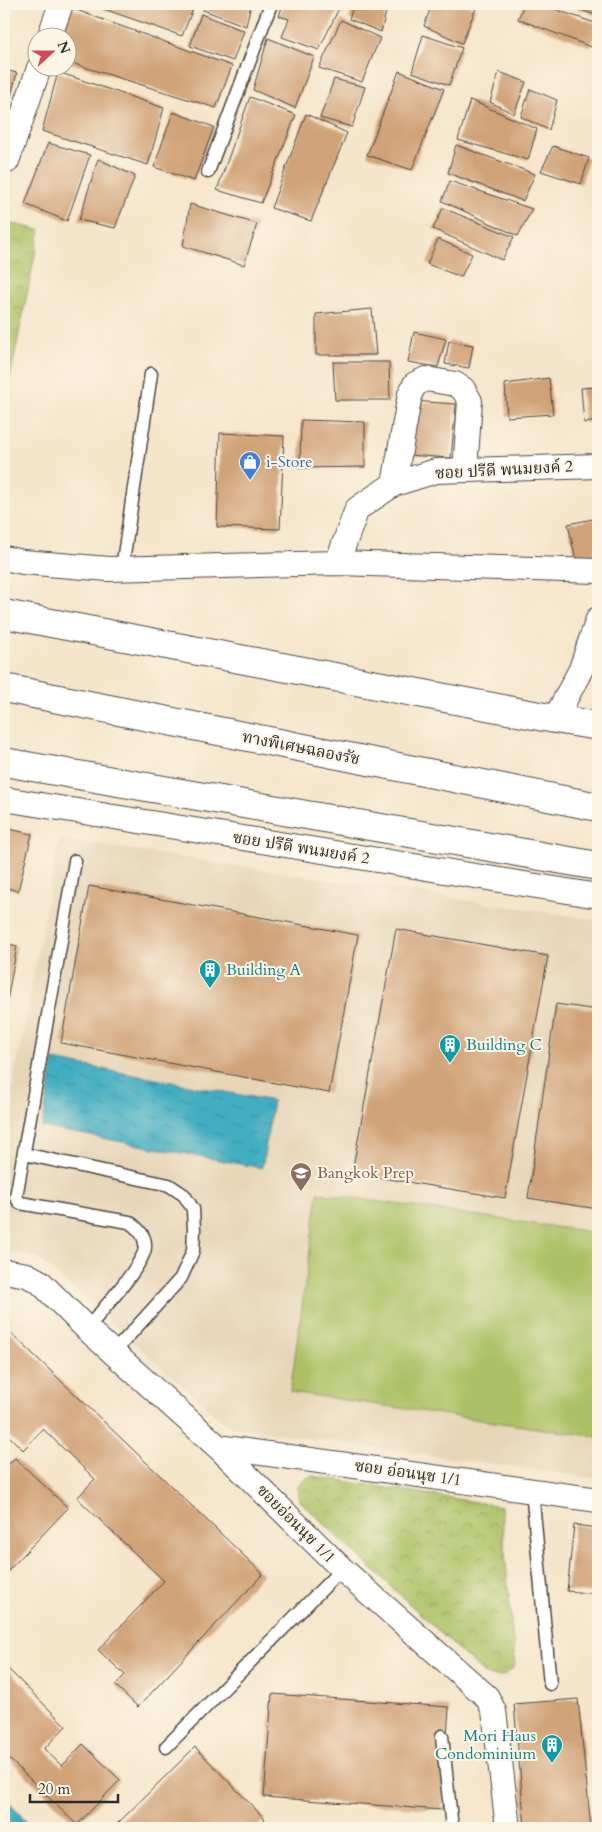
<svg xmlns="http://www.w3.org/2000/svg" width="602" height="1832" font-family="Cardo,'Noto Serif Thai',serif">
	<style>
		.built { fill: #e7d5b7 }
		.park { fill: url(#park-crowns); stroke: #6c7648 }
		.garden { fill: #acc165; stroke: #6c7648 }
		.water { fill: url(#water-ripples); stroke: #366c76 }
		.building { fill: #d0a277 }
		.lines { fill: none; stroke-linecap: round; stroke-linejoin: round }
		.service-casing { stroke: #494743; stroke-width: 15 }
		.minor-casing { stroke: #494743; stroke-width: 26 }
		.motorway-casing { stroke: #494743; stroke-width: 30 }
		.service { stroke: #fff; stroke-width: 12 }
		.minor { stroke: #fff; stroke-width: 24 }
		.motorway { stroke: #fff; stroke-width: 28 }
		.labels { text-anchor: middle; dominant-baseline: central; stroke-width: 4; stroke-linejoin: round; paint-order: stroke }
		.shop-label { font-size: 16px; fill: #366cbe; stroke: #fcf5e5; text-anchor: start }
		.street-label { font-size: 16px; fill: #2b2b2b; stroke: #fcf5e5 }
		.culture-label { font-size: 16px; fill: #0d838f; stroke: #fcf5e5; text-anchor: start }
		.education-label { font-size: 16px; fill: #785e54; stroke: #fcf5e5; text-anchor: start }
	</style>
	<defs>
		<pattern id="park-crowns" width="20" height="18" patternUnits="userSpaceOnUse" patternTransform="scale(1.25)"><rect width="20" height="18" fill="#acc165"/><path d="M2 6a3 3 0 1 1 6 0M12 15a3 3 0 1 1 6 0" fill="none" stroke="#8c9d53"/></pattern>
		<pattern id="water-ripples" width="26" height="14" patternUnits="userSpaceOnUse" patternTransform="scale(1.25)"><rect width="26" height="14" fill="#42adc1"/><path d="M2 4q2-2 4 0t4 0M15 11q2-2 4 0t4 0" fill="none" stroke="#378d9d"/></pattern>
	</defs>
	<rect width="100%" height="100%" fill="#fcf5e5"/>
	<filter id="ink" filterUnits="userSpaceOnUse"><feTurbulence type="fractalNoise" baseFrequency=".02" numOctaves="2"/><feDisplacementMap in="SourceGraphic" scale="10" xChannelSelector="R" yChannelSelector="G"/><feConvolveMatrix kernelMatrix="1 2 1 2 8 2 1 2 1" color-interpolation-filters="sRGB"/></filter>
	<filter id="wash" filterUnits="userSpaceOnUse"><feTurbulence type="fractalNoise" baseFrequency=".0096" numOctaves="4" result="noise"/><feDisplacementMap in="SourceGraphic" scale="20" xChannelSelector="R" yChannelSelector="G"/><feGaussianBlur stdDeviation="1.12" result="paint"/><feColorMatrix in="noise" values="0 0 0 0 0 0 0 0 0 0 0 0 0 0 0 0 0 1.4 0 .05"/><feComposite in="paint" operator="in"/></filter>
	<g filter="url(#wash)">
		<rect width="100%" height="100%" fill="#f5e5ca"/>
		<path class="built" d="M59 839 598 920V1479L230 1427 38 1258 4 1251V1133Z"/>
		<g class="park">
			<path d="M4 222 40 230 4 408Z"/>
			<path d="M312 1476 501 1506 515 1665C508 1677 495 1679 483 1673L299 1500C295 1488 299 1480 312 1476Z"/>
		</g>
		<path class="garden" d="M318 1193 598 1233V1437L290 1392Z"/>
		<g class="water">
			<path d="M54 1060 273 1101 262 1168 42 1127Z"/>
			<path d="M4 1797 32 1828H4Z"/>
		</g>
		<g id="blocks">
			<g class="building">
				<path d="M89 4H195L182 36Z"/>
				<path d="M205 4H251L246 26 203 10Z"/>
				<path d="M283 4H341L319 50 282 37 289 19 279 16Z"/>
				<path d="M354 4H388L381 32 349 19Z"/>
				<path d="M432 4H464L476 8 462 43 424 26Z"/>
				<path d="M524 4H539L598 24 591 47 518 19Z"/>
				<path d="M565 4H598V16Z"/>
				<path d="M68 7 232 66 216 108 68 62V38H59Z"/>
				<path d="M201 14 244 31 233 61 190 46Z"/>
				<path d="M341 20 380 38 362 82 319 68Z"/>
				<path d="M423 35 462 48 449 85 412 72Z"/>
				<path d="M268 38 314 57 295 108 253 90Z"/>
				<path d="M4 70 17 73 4 121Z"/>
				<path d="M399 71 444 89 412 170 367 155Z"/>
				<path d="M58 72 164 108 148 165 42 131Z"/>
				<path d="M499 72 526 82 514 114 490 102Z"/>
				<path d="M334 79 365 87 352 127 320 118Z"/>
				<path d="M530 89 557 100 549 130 521 117Z"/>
				<path d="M250 97 296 115 261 203 217 190Z"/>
				<path d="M470 100 537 129 528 160 458 140Z"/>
				<path d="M173 112 214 127 194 181 154 167Z"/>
				<path d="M306 114 347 133 311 221 271 208Z"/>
				<path d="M48 143 90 155 67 221 25 204Z"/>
				<path d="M456 145 535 174 523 201 448 173Z"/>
				<path d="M553 146 589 158 581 184 541 171Z"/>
				<path d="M98 159 135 176 115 228 79 220Z"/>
				<path d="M450 181 532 209 518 236 442 201Z"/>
				<path d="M190 204 257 224 244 265 183 246Z"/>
				<path d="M443 208 514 237 502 260 433 229Z"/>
				<path d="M438 239 472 254 461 277 427 264Z"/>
				<path d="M372 309 376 355H316V314Z"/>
				<path d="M414 332 446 339 438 367 408 362Z"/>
				<path d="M449 341 473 345 469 368 445 364Z"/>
				<path d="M333 362H389L390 400H335Z"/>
				<path d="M549 378 553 414 507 417 505 384Z"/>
				<path d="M598 387V421L584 423 581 388Z"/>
				<path d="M411 401 456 404 451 458 407 455Z"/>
				<path d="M301 420 365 422V467L300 468Z"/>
				<path d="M220 433 284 436 280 529 217 527Z"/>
				<path d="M598 518V561L577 565 568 524Z"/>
				<path d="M4 828 32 834 18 891 4 887Z"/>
				<path d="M89 886 358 935 329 1093 61 1043Z"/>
				<path d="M396 929 548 956 505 1198 352 1173Z"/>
				<path d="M4 943 17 946 5 1012H4Z"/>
				<path d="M556 1004 598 1010V1209L528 1198Z"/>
				<path d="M10 1332 263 1574 138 1707 115 1685 125 1675 98 1650 164 1581 77 1498 95 1479 43 1429 23 1450 4 1431V1338Z"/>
				<path d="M15 1458 68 1508 4 1575V1469Z"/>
				<path d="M574 1525 598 1528V1594L567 1591Z"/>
				<path d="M4 1665 66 1726 44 1749 62 1766 83 1744 120 1780 77 1825 4 1754Z"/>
				<path d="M272 1694 449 1707 442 1810 264 1797Z"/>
				<path d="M578 1699 591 1828H525L514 1704Z"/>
				<path d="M195 1747 265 1819 256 1828H113Z"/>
			</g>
		</g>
	</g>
	<g filter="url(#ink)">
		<use href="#blocks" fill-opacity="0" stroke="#494743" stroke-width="1"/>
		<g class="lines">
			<g class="service-casing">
				<g id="service">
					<path d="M208 172 271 4"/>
					<path d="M122 568 151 374"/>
					<path d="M75 861 16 1197 20 1203 129 1222C138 1228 146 1236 145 1247 145 1264 99 1313 87 1329"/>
					<path d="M24 1154 169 1185 184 1195 193 1209 194 1230 193 1251 181 1278 113 1353"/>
					<path d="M532 1490 550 1684"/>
					<path d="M442 1736 452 1828"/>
					<path d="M166 1747 342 1569"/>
				</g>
			</g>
			<g class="minor-casing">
				<g id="minor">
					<path d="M49 38 61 4"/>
					<path d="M7 161 39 68"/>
					<path d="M394 484 410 394 415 384 426 379 455 384 463 389 470 401 465 470"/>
					<path d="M4 558 23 562 109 569 337 563 598 571"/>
					<path d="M337 563 357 509 394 484 436 471 598 466"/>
					<path d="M555 719 581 669 598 619"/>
					<path d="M4 799 598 896"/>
					<path d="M4 1271 27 1275 40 1282 87 1329 218 1447 342 1569 487 1697 494 1711 508 1828"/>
					<path d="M218 1447 598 1500"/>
				</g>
			</g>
			<g class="motorway-casing">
				<g id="motorway">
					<path d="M4 614 555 719 598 726"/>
					<path d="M4 688 598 807"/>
					<path d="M4 762 598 866"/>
				</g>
			</g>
			<use href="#service" class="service"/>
			<use href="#minor" class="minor"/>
			<use href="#motorway" class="motorway"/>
		</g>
	</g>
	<defs>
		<g id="shop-pin" transform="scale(1.125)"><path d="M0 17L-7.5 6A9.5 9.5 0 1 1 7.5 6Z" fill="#3f7fe0" stroke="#fcf5e5"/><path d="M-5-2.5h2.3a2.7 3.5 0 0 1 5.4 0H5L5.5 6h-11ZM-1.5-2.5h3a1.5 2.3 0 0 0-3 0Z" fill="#fff"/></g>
		<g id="building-pin" transform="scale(1.125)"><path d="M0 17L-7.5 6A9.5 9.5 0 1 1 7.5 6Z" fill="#0f9aa8" stroke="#fcf5e5"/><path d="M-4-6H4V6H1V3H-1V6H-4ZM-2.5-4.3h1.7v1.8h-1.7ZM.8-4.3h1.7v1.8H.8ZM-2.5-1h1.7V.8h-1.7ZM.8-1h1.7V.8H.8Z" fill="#fff"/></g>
		<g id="school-pin" transform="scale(1.125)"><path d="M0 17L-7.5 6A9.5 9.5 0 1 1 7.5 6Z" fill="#8d6e63" stroke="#fcf5e5"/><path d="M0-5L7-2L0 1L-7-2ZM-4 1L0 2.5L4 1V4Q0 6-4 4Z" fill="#fff"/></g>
	</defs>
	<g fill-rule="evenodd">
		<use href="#shop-pin" x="250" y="462"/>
		<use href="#building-pin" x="210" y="970"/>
		<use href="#building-pin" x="450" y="1045"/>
		<use href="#school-pin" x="301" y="1173"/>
		<use href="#building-pin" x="552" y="1745"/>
	</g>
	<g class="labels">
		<g class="shop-label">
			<text x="266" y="462">i-Store</text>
		</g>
		<g class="street-label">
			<text transform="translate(504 470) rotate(-3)">ซอย ปรีดี พนมยงค์ 2</text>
			<text transform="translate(301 748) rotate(11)">ทางพิเศษฉลองรัช</text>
			<text transform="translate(301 848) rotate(9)">ซอย ปรีดี พนมยงค์ 2</text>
			<text transform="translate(408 1473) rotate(8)">ซอย อ่อนนุช 1/1</text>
			<text transform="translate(296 1524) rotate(45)">ซอยอ่อนนุช 1/1</text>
		</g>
		<g class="culture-label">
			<text x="226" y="970">Building A</text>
			<text x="466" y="1045">Building C</text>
			<text x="536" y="1736" text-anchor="end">Mori Haus<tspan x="536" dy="18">Condominium</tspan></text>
		</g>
		<g class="education-label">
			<text x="317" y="1173">Bangkok Prep</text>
		</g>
	</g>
	<rect width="602" height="1832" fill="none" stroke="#fcf5e5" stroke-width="20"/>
	<g transform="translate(52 52) rotate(69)"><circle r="24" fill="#fcf5e5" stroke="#a8a49b"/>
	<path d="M0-4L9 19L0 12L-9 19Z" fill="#d1495b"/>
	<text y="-8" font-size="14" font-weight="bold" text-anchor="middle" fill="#2b2b2b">N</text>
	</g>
	<path d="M30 1794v8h88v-8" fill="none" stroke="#2b2b2b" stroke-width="2.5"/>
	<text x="38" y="1794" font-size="15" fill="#2b2b2b" stroke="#fcf5e5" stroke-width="4" paint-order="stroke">20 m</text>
</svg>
